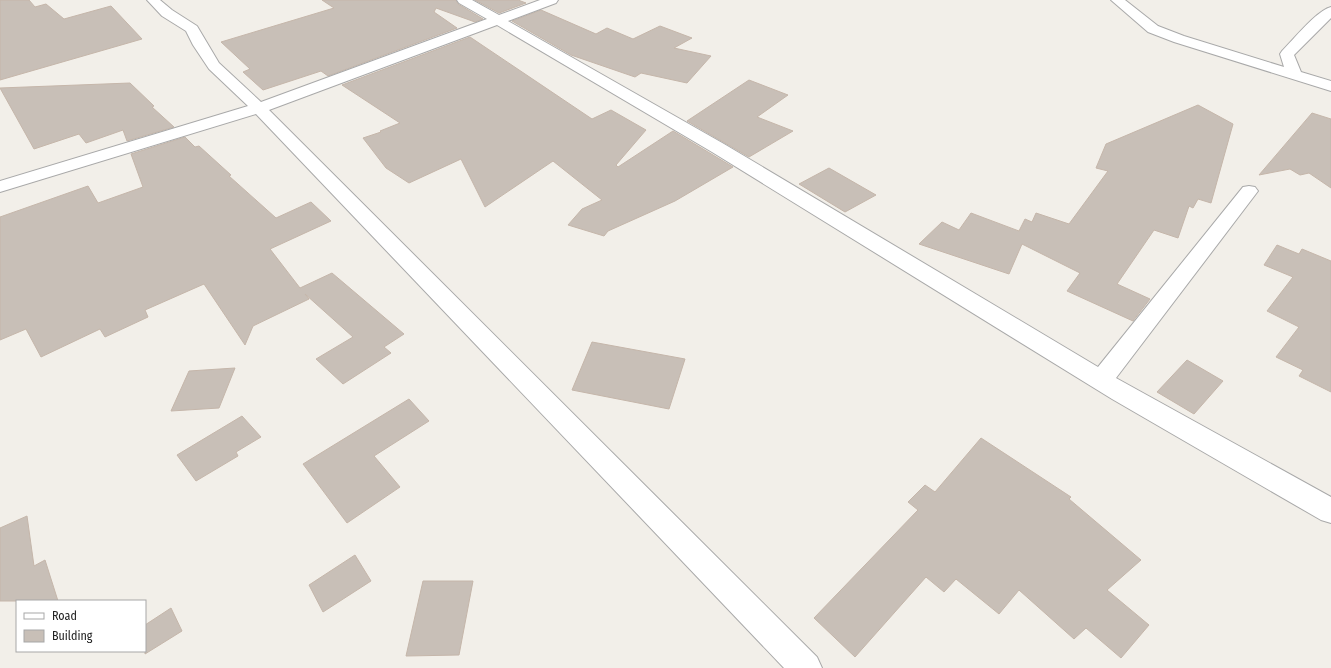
<svg xmlns="http://www.w3.org/2000/svg" width="1331" height="668" font-family="'Fira Sans Condensed',sans-serif">
	<style>
		.building { fill: #c8bfb7; stroke: #c5b6aa }
		.lines { fill: none; stroke-linecap: round; stroke-linejoin: round }
		.minor-casing { stroke: #a9a9a9; stroke-width: 2 }
		.minor { fill: #fff; fill-rule: evenodd }
	</style>
	<rect width="100%" height="100%" fill="#f2efe9"/>
	<g class="building">
		<path d="M0 0H29L35 7 46 4 64 19 111 6 142 39 0 80Z"/>
		<path d="M322 0H456L458 4 483 19 475 22 436 8 434 12 457 28 328 76 321 71 263 90 243 72 250 69 221 42 334 8Z"/>
		<path d="M475 0H518L526 3 499 13Z"/>
		<path d="M541 10 596 34 607 28 633 39 660 26 692 38 674 48 711 56 687 83 641 73 635 77 571 55 512 21Z"/>
		<path d="M470 37 592 119 611 110 646 130 616 165 618 167 673 131 733 167 675 201 608 231 604 236 568 225 582 209 602 200 553 161 485 207 461 159 409 183 386 168 363 138 381 132 380 131 400 123 342 85Z"/>
		<path d="M749 80 788 95 757 117 793 131 749 157 687 121Z"/>
		<path d="M130 83 154 106 152 107 174 127 127 141 123 130 86 143 79 134 34 149 0 88Z"/>
		<path d="M1198 105 1233 124 1211 203 1198 199 1193 208 1189 206 1178 238 1154 230 1117 284 1150 299 1133 321 1067 291 1080 273 1022 244 1009 274 919 244 942 222 959 230 971 213 1019 231 1025 219 1032 222 1036 213 1069 224 1108 171 1096 168 1106 144Z"/>
		<path d="M1312 113 1331 119V188L1309 173 1300 175 1290 169 1259 175Z"/>
		<path d="M185 137 195 147 199 146 231 175 229 176 276 218 311 202 331 221 270 249 300 288 332 273 404 334 384 347 391 353 343 384 316 359 353 337 305 294 309 299 253 326 245 345 204 284 145 310 148 317 105 337 100 329 41 357 26 329 0 340V217L88 186 98 203 143 187 131 154Z"/>
		<path d="M829 168 876 195 845 212 799 184Z"/>
		<path d="M1277 245 1299 254 1302 249 1331 261V392L1299 376 1303 370 1276 357 1299 327 1267 311 1293 277 1264 265Z"/>
		<path d="M592 342 685 359 669 409 572 390Z"/>
		<path d="M1187 360 1223 381 1194 414 1157 392Z"/>
		<path d="M235 368 219 408 171 411 189 371Z"/>
		<path d="M409 399 429 421 374 456 400 487 347 523 303 464Z"/>
		<path d="M242 416 261 437 236 452 238 456 196 481 177 455Z"/>
		<path d="M981 438 1071 497 1069 499 1141 560 1107 590 1149 625 1121 658 1086 628 1074 639 1019 590 999 614 956 579 944 592 926 577 855 657 814 618 918 510 908 502 925 485 935 492Z"/>
		<path d="M27 516 34 566 45 560 58 601H0V528Z"/>
		<path d="M355 555 371 581 323 612 309 585Z"/>
		<path d="M423 581H473L459 655 406 656Z"/>
		<path d="M171 608 182 631 145 654V625Z"/>
	</g>
	<g class="lines">
		<g class="minor-casing">
			<g id="minor">
				<path d="M147 0H160L172 10 197 26 219 63 261 102 487 19 459 3 457 0H472L499 15 540 0H558L556 3 508 21 724 144 1098 367 1243 187 1249 186 1255 187 1258 191 1255 195 1116 378 1331 497V523L1321 520 1112 399 712 152 497 25 269 110 817 657 822 668H784L256 114 0 192V181L248 106 209 69 193 45 186 31 162 16Z"/>
				<path d="M1111 0H1125L1158 26 1184 36 1284 67 1280 54 1282 51C1294 39 1316 11 1331 7V18L1294 55 1301 72 1331 81V91L1174 42 1148 32Z"/>
			</g>
		</g>
		<use href="#minor" class="minor"/>
	</g>
	<rect x="16" y="600" width="130" height="52" fill="#ffffff" stroke="#a7a7a7"/>
	<rect x="24" y="613" width="20" height="6" fill="#ffffff" stroke="#a7a7a7"/>
	<text x="52" y="620" font-size="12" fill="#222222">Road</text>
	<rect x="24" y="630" width="20" height="12" fill="#c8bfb7" stroke="#a7a7a7"/>
	<text x="52" y="640" font-size="12" fill="#222222">Building</text>
</svg>
